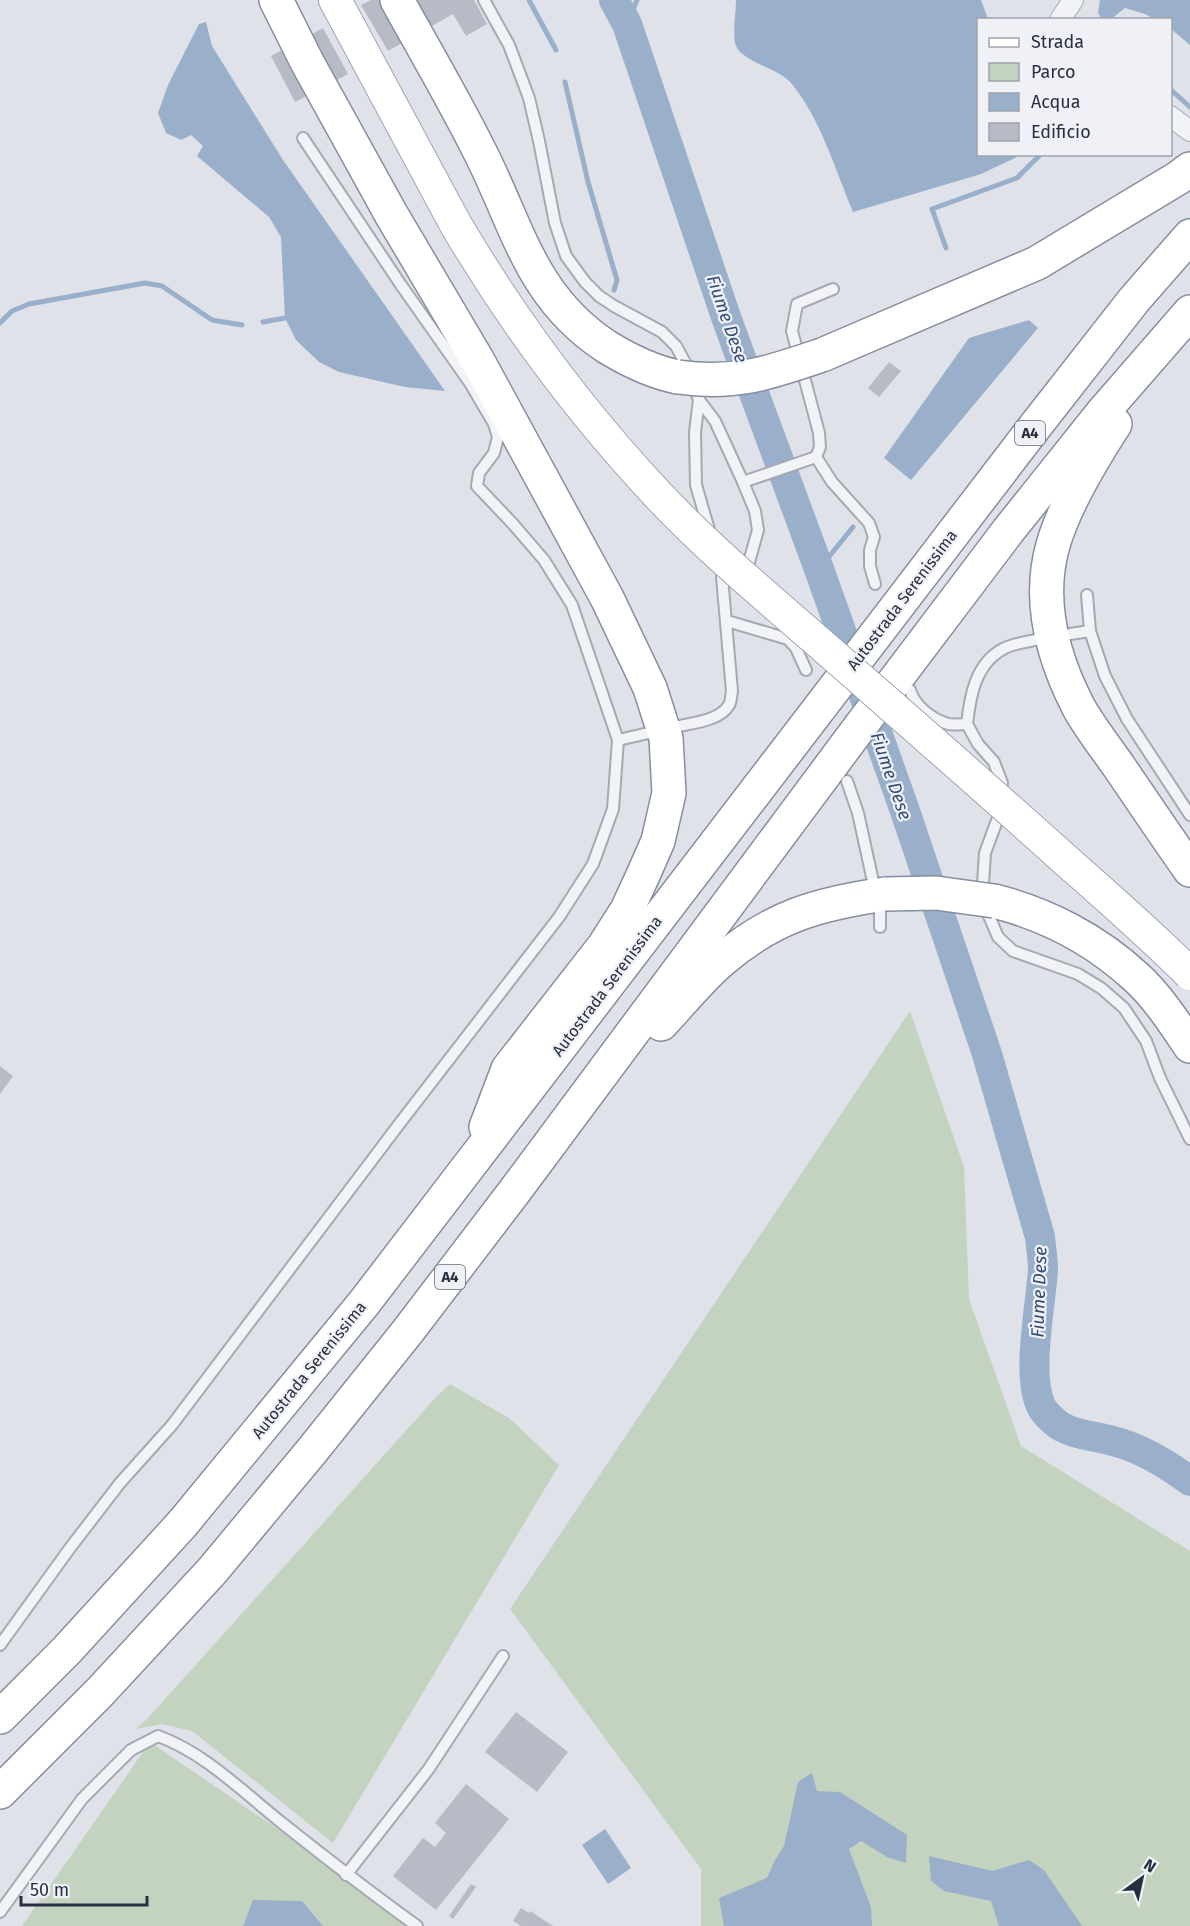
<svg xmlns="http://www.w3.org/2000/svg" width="1190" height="1926" font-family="'Fira Sans',sans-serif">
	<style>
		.green { fill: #c4d3c0 }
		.water { fill: #99afca }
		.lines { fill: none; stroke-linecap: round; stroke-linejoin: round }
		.stream { stroke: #99afca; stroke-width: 5 }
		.river { stroke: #99afca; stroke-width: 30 }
		.building { fill: #b6bbc6 }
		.service-casing { stroke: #a4a9b3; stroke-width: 14 }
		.minor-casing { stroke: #a4a9b3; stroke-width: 22 }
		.primary-casing { stroke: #9ea6b5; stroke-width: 34 }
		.motorway-casing { stroke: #868fa0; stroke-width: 36 }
		.service { stroke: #f2f3f7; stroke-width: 10 }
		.minor { stroke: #f2f3f7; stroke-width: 20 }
		.primary { stroke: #fff; stroke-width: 32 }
		.motorway { stroke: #fff; stroke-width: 33 }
		.primary-bridge-casing { stroke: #9ea6b5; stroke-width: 34; stroke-linecap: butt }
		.motorway-bridge-casing { stroke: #868fa0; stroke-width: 36; stroke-linecap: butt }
		.primary-bridge { stroke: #fff; stroke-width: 32 }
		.motorway-bridge { stroke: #fff; stroke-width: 33 }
		.labels { text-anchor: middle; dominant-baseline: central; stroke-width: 4.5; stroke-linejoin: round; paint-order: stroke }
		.shield { fill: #eff1f6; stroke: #636a77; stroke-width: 1.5 }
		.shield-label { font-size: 15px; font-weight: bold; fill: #273040 }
		.street-label { font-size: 16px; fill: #273040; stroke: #eff1f6 }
		.water-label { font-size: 18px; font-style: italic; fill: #304c75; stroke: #eff1f6 }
	</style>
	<rect width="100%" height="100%" fill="#dfe2e9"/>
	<g class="green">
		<path d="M910 1011 964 1167 969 1299 1021 1446 1190 1551V1926H701V1869L510 1609Z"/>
		<path d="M450 1384 509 1418 559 1465 333 1843 192 1731 162 1724 136 1729 149 1717 437 1396Z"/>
		<path d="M150 1742 379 1898 414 1926H22Z"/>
	</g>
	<g class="water">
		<path d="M736 0H981L988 19 978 20V154L1019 155 1015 158 981 174 853 212C835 169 821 120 792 84 779 68 744 63 736 46 732 36 736 12 736 0Z"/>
		<path d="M1100 0H1190V45L1171 29 1170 20 1154 19 1145 14 1125 8 1111 19H1102L1098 13Z"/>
		<path d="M206 22 212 46 283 160 445 391 405 387 339 372 319 362 296 340 285 318 281 237 269 217 197 156 203 146 191 135 181 140 166 133 158 113 168 85 199 24Z"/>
		<path d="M1029 320 1038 328 911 480 884 458 969 338Z"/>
		<path d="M812 1773 817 1791 840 1792 907 1835 906 1863 887 1857 861 1841 849 1849 871 1907 872 1926H724L719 1898 767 1878 774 1862 784 1846 798 1782Z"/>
		<path d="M605 1829 631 1868 608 1884 582 1845Z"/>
		<path d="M929 1856 992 1871 1029 1860 1044 1870 1082 1926H999L991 1901 944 1891 931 1881Z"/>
		<path d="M253 1900 302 1901 323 1926H243Z"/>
	</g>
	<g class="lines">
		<g class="stream">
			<path d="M529 0 556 50"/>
			<path d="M627 24 637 0"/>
			<path d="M565 82 588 182 617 280 614 290"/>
			<path d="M1170 89 1190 107"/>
			<path d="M946 248 932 209 1017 178 1041 154"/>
			<path d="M263 322 285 318"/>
			<path d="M0 323 12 311 29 304 145 283 162 286 212 320 242 325"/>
			<path d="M819 569 853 527"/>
		</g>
		<path class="river" d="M614 0 627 24 727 320 819 569 905 811 987 1054 1040 1237C1041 1248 1043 1259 1043 1269 1041 1305 1026 1374 1041 1406 1044 1413 1057 1425 1064 1428 1079 1436 1097 1436 1113 1441 1141 1448 1167 1464 1190 1481"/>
	</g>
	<g class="building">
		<path d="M371 0H474L487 24 466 36 453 14 388 51 361 5Z"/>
		<path d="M323 28 348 74 295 102 271 56Z"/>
		<path d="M889 362 901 371 879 397 868 388Z"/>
		<path d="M0 1066 13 1076 0 1094Z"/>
		<path d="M516 1712 568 1752 537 1792 485 1752Z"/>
		<path d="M466 1784 509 1819 436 1910 393 1876 423 1838 435 1847 446 1833 435 1823Z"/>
		<path d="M471 1884 476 1887 453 1919 449 1916Z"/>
		<path d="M521 1908 529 1913 530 1911 553 1926H521L513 1921Z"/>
	</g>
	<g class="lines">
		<g class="service-casing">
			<g id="service">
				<path d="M484 0 509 45 529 98 539 141 555 223 566 256 585 282 599 296 614 306 662 332 676 346 689 370 699 400 715 421 743 482"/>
				<path d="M699 400 695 432 696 485 710 533"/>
				<path d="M816 457 832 482 869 523 874 537 870 550V566L875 584"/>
				<path d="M724 583 735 576 749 562 758 530 755 511 743 482 816 457 820 447 819 433 792 331 797 304 833 289"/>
				<path d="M727 621 788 639 796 648 806 670"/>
				<path d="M1090 631 1105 676 1127 719 1190 815"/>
				<path d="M1070 634 1090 631 1087 595"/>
				<path d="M910 690C915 706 931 719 948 724 953 725 961 724 967 724 970 697 975 664 1003 649 1013 643 1028 642 1040 639"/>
				<path d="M967 724 978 744 994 762 1002 783 999 815 985 853 983 884 989 916 998 937 1013 951 1078 974 1101 988 1124 1008 1146 1041 1160 1078 1190 1139"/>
				<path d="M675 727C691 723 720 721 729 705 731 702 731 696 732 691L722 577"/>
				<path d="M618 740 653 732"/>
				<path d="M847 781 858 813 874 886"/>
				<path d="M880 911V927"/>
				<path d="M0 1645 70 1548 120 1483 172 1425 400 1123 559 917 593 864 613 809 618 740 572 605 544 560 513 524 477 486 479 473 494 453 498 437 494 424 470 383 401 285 303 138"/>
				<path d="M346 1875 428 1770 503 1656"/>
				<path d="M0 1912 82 1799 131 1750 158 1736C205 1753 243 1792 282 1823 326 1858 371 1893 417 1926"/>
			</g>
		</g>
		<g class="minor-casing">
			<g id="minor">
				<path d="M1060 20 1073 0"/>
				<path d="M1170 116 1190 131"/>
			</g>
		</g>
		<g class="primary-casing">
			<path id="primary" d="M335 0 456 225"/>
		</g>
		<g class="motorway-casing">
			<g id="motorway">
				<path d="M276 0 307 62 391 214 478 361 607 598 650 688 666 738 669 793 658 841 644 873 627 910 604 946 508 1069 486 1127"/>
				<path d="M397 0C424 49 453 98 478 148 518 225 529 296 607 347 630 361 652 372 678 377"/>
				<path d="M822 355 1037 263 1178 178 1190 169"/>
				<path d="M1115 424C1093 458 1064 506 1053 545 1037 601 1053 658 1079 708 1091 729 1106 748 1120 768 1143 802 1166 836 1190 870"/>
				<path d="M994 901C1046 914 1096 940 1136 977 1157 996 1174 1022 1190 1046"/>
				<path d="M661 1024C681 1003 700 979 721 961 773 916 818 904 885 894"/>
				<path d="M0 1717 67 1650 183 1523 364 1303 1033 429 1134 300 1190 236"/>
				<path d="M0 1792 100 1692 212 1571 311 1452 408 1331 514 1192 859 728 1008 531 1103 412 1190 312"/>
			</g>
		</g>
		<use href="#service" class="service"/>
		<use href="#minor" class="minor"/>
		<use href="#primary" class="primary"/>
		<use href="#motorway" class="motorway"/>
		<g class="primary-bridge-casing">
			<path id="primary-bridge" d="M456 225C514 323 581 413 659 496 707 547 762 593 815 639 897 711 980 783 1061 856 1105 895 1149 933 1190 974"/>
		</g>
		<g class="motorway-bridge-casing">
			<g id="motorway-bridge">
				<path d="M678 377C736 385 769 373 822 355"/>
				<path d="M885 894 936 893 994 901"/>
			</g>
		</g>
		<use href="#primary-bridge" class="primary-bridge"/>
		<use href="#motorway-bridge" class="motorway-bridge"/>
	</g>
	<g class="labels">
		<g class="shield">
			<rect x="1015" y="421" width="30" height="24" rx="4.5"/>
			<rect x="435" y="1265" width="30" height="24" rx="4.5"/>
		</g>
		<g class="shield-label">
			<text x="1030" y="433">A4</text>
			<text x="450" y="1277">A4</text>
		</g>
		<g class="street-label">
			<text transform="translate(902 600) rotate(-53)">Autostrada Serenissima</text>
			<text transform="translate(607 986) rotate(-53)">Autostrada Serenissima</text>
			<text transform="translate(309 1370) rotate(-51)">Autostrada Serenissima</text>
		</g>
		<g class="water-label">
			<text transform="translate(727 319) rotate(71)">Fiume Dese</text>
			<text transform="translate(891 776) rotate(71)">Fiume Dese</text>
			<text transform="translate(1039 1292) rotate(-88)">Fiume Dese</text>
		</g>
	</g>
	<rect x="977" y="18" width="195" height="138" fill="#eff1f6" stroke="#9fa4ad" stroke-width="1.5"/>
	<rect x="989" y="38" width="30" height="9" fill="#ffffff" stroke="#9fa4ad" stroke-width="1.5"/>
	<text x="1031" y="48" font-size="18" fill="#273040">Strada</text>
	<rect x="989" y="63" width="30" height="18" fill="#c4d3c0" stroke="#9fa4ad" stroke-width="1.5"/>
	<text x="1031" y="78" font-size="18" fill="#273040">Parco</text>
	<rect x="989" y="93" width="30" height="18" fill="#99afca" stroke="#9fa4ad" stroke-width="1.5"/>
	<text x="1031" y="108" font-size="18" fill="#273040">Acqua</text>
	<rect x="989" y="123" width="30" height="18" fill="#b6bbc6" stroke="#9fa4ad" stroke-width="1.5"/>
	<text x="1031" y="138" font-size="18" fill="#273040">Edificio</text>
	<g transform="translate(1142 1878) rotate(33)" stroke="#eff1f6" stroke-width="4.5" paint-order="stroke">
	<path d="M0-4.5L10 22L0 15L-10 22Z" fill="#273040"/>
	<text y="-9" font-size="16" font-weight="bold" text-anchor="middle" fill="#273040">N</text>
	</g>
	<path d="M21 1896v9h126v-9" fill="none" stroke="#273040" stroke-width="3"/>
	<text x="30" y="1896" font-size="18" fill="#273040" stroke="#eff1f6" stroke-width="4.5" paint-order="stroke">50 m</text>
</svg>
